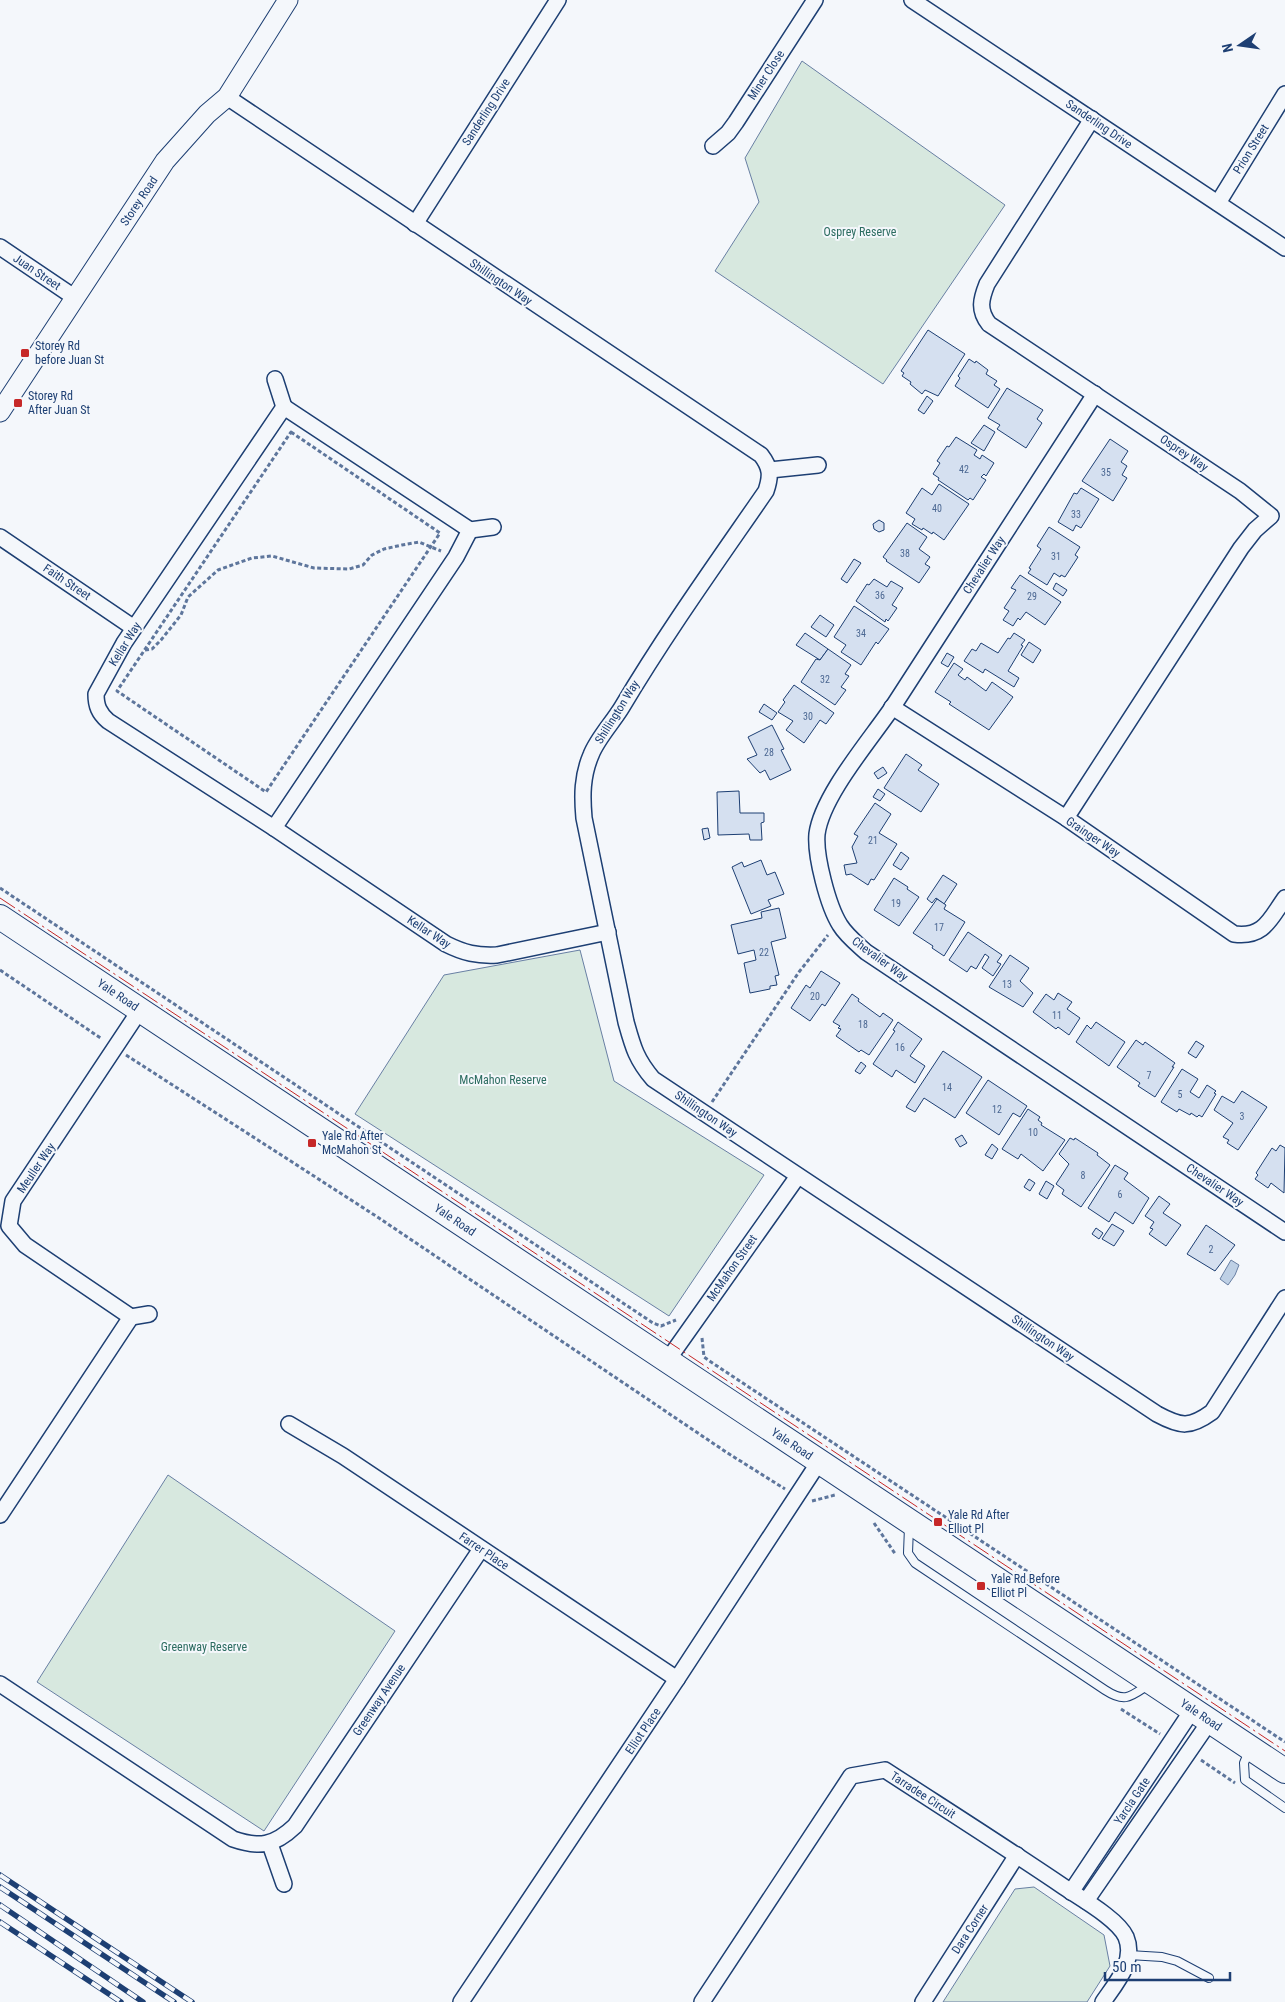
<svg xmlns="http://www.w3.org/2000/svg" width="1285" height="2002" font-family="'Roboto Condensed',sans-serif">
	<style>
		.green { fill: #d7e8df; stroke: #687fa3 }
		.water { fill: #bed0e5; stroke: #687fa3 }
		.building { fill: #d5e0f0; stroke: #1d3f73 }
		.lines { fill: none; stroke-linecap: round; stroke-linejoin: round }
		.service-casing { stroke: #1d3f73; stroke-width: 10 }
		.minor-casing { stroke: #1d3f73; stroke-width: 18 }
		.tertiary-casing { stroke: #1d3f73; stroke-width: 21 }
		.primary-casing { stroke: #1d3f73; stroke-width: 26 }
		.path { stroke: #5e769c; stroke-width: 3; stroke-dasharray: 4 2.5; stroke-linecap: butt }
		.service { stroke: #f4f7fb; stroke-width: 8 }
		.minor { stroke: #f4f7fb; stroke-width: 15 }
		.tertiary { stroke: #f4f7fb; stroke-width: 19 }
		.primary { stroke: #f4f7fb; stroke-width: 24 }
		.rail-casing { stroke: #1d3f73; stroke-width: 5.5 }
		.rail { stroke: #f4f7fb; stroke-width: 4; stroke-dasharray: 11; stroke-linecap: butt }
		.power { stroke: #c62828; stroke-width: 1; stroke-dasharray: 18 4 2.5 4; stroke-linecap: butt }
		.poi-dot { fill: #c62828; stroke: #f4f7fb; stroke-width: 2 }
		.labels { text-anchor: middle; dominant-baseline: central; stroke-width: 4; stroke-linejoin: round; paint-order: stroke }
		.number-label { font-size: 10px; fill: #4b6792 }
		.street-label { font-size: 12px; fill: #1d3f73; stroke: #f4f7fb }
		.park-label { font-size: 12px; fill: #2c6c60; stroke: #f4f7fb }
		.poi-label { font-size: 12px; fill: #1d3f73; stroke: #f4f7fb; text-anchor: start }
	</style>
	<rect width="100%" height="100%" fill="#f4f7fb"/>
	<g class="green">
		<path d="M802 61 1005 205 883 384 715 271 759 202 745 158Z"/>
		<path d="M580 950 614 1081 764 1175 669 1316 355 1114 444 975Z"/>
		<path d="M168 1475 395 1631 264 1831 37 1682Z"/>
		<path d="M1034 1887 1104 1935 1110 1966 1087 2002H943L1015 1889Z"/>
	</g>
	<path class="water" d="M1231 1260 1239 1265 1235 1275 1228 1285 1220 1279Z"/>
	<g class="building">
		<path d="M928 330 965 354 938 396 925 390 922 394 910 384 911 382 902 376 904 373 901 371Z"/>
		<path d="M969 359 975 363 976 361 988 370 986 374 997 381 994 385 1000 389 988 408 955 386 960 378 958 376Z"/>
		<path d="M1007 388 1043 410 1037 419 1042 423 1026 448 997 429 1000 425 988 418Z"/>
		<path d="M927 396 933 401 924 414 918 410Z"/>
		<path d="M984 425 995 432 984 451 971 443Z"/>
		<path d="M956 437 977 450 974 455 980 459 982 455 994 463 986 476 984 474 981 477 986 480 973 500 970 498 968 500 938 480 939 478 933 474 940 463 937 461 947 446 949 447Z"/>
		<path d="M1110 439 1128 451 1121 462 1127 466 1122 475 1127 478 1113 501 1082 481Z"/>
		<path d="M939 484 969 504 944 540 933 532 932 534 923 528 922 530 912 524 915 519 906 513 922 488 932 495Z"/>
		<path d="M1081 488 1099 499 1081 528 1076 525 1073 531 1058 522 1074 493 1077 494Z"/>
		<path d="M879 520 884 523V530L879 532 874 529 873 524Z"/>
		<path d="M907 523 927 537 919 549 930 557 925 564 930 567 919 583 886 561 887 560 883 557Z"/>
		<path d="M1049 527 1080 547 1075 555 1078 557 1065 577 1061 575 1060 577 1054 573 1047 585 1028 573 1031 569 1029 568 1041 549 1037 546Z"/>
		<path d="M854 559 861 563 847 583 841 579Z"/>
		<path d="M1020 575 1061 602 1045 625 1026 612 1020 620 1018 618 1013 626 1003 620 1009 611 1004 608 1016 590 1011 588Z"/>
		<path d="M874 579 887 587 891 581 903 588 892 605 897 608 888 621 886 619 885 622 856 601 867 584 869 585Z"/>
		<path d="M1056 583 1067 590 1063 596 1053 589Z"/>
		<path d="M854 606 889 629 878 644 876 642 861 665 841 652 846 645 834 637Z"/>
		<path d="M820 615 834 625 826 637 811 627Z"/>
		<path d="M805 633 828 649 820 660 796 645Z"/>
		<path d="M1014 633 1025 640 1021 645 1023 646 1008 671 1019 678 1014 687 985 669 983 673 964 661 972 649 976 651 981 643 998 653 1008 638 1010 639Z"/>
		<path d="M1029 642 1041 650 1033 663 1021 655Z"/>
		<path d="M828 649 851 665 845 674 849 676 841 687 846 690 835 705 801 682 816 659 820 660Z"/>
		<path d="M947 653 954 657 948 667 941 663Z"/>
		<path d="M954 663 963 669 958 675 965 680 967 677 986 691 992 682 1013 697 989 730 949 704 951 702 935 692Z"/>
		<path d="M794 685 834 713 826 724 820 720 804 743 786 730 793 721 778 712 785 702 783 700Z"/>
		<path d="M764 704 777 713 772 720 759 712Z"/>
		<path d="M772 725 784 749 781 750 791 770 770 780 765 770 760 773 747 759 757 755 748 737Z"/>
		<path d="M906 754 922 765 918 770 939 784 921 812 884 788Z"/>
		<path d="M883 767 887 773 878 779 874 773Z"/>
		<path d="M878 789 885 794 880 801 873 797Z"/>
		<path d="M739 791 740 813H764V822L761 823 762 840H750L749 834 718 835 717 792Z"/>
		<path d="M875 803 891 814 879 833 897 844 874 880 871 879 868 885 851 874 846 875 844 865 857 863 852 847 858 836 854 834Z"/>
		<path d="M708 828 710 838 704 840 702 829Z"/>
		<path d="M901 852 909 858 901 870 893 865Z"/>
		<path d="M761 860 767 875 775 872 784 894 768 900 771 906 751 914 732 867 742 862 744 867Z"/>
		<path d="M943 875 957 884 944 904 936 898 932 903 927 899Z"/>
		<path d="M894 878 908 887 907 889 919 897 899 926 874 910Z"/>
		<path d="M937 899 946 905 944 909 965 922 944 956 932 948 933 946 913 933Z"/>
		<path d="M779 908 786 938 771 942 779 975 775 976 777 985 770 986V989L750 993 744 963 756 960 754 950 738 954 731 925 762 918 761 912Z"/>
		<path d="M968 932 1002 955 997 962 1001 964 993 976 982 968 989 957 985 954 976 969 971 966 967 972 949 960Z"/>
		<path d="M1010 955 1029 968 1020 981 1033 993 1023 1007 989 987Z"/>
		<path d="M821 971 840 983 825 1006 822 1004 810 1021 791 1008 806 985 810 988Z"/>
		<path d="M1058 993 1072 1002 1067 1009 1080 1018 1069 1035 1058 1027 1056 1029 1033 1012 1046 994 1054 1000Z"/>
		<path d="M852 994 859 999 858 1001 880 1017 883 1013 893 1020 869 1055 861 1050 859 1052 836 1036 841 1029 838 1028 840 1026 833 1022Z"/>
		<path d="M898 1022 922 1039 910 1056 925 1066 915 1083 896 1070 892 1077 873 1064 895 1031 893 1030Z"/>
		<path d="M1096 1022 1125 1042 1109 1066 1076 1042 1087 1025 1091 1029Z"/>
		<path d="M1136 1040 1143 1045 1145 1042 1175 1063 1172 1067H1174L1155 1097 1138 1086 1140 1083 1117 1067Z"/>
		<path d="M1196 1041 1204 1046 1196 1058 1188 1053Z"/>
		<path d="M943 1051 982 1077 955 1118 924 1098 915 1112 906 1107Z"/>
		<path d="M861 1062 866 1066 860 1074 855 1071Z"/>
		<path d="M1182 1069 1198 1079 1190 1092 1199 1098 1207 1085 1216 1091 1214 1093 1216 1094 1202 1117 1199 1115 1197 1117 1191 1113 1190 1115 1179 1109 1177 1112 1161 1102Z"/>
		<path d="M988 1080 1027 1106 1020 1117 1013 1113 999 1135 966 1113Z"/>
		<path d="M1242 1091 1267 1107 1238 1150 1227 1143 1229 1140 1223 1137 1233 1123 1214 1110 1222 1096 1234 1103Z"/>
		<path d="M1028 1109 1040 1117 1038 1120 1042 1123 1041 1125 1065 1140 1043 1171 1021 1154 1018 1159 1002 1149Z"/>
		<path d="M962 1135 967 1143 960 1147 955 1139Z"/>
		<path d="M1070 1138 1074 1140 1075 1138 1098 1153 1097 1155 1110 1165 1081 1207 1062 1194 1064 1190 1056 1184 1069 1164 1059 1154Z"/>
		<path d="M992 1144 998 1149 992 1159 985 1155Z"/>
		<path d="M1280 1145 1285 1148 1284 1193 1271 1183 1268 1188 1255 1179 1258 1175 1256 1173 1272 1148 1276 1151Z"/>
		<path d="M1115 1165 1128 1173 1124 1179 1149 1198 1133 1224 1115 1212 1109 1222 1088 1208Z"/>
		<path d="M1029 1179 1035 1183 1030 1191 1024 1187Z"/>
		<path d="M1046 1181 1054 1186 1047 1199 1039 1194Z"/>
		<path d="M1159 1196 1170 1204 1163 1213 1181 1225 1166 1246 1149 1234 1153 1229 1150 1228 1154 1222 1145 1216Z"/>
		<path d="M1112 1224 1124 1231 1114 1246 1102 1239Z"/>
		<path d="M1206 1225 1235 1245 1215 1271 1187 1254Z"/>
		<path d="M1096 1228 1103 1233 1099 1239 1092 1234Z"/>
	</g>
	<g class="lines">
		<g class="service-casing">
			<g id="service">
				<path d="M909 1527 908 1553 915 1563 1105 1690C1125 1703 1130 1697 1148 1685"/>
				<path d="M1249 1751 1244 1763 1245 1780 1285 1808"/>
				<path d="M1129 1955 1162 1957 1177 1961 1209 1978"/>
			</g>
		</g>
		<g class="minor-casing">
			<g id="minor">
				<path d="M912 0 1285 248"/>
				<path d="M227 97 761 455C771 468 771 476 766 491 717 562 666 633 622 707 613 722 597 739 591 755 582 776 582 796 584 818L626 1022C633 1047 636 1059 653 1079L1157 1414C1181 1427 1190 1428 1212 1412L1285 1298"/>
				<path d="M713 146 728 133 736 122 815 0"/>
				<path d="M1218 203 1285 94"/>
				<path d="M415 224 558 0"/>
				<path d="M0 247 74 297"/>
				<path d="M275 379 284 407"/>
				<path d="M1095 394C1028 498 961 601 894 705 872 738 822 795 817 834 815 856 828 906 840 925 846 935 856 943 866 952L1285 1232"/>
				<path d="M770 470 818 465"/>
				<path d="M493 527 470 530 284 407 124 643 96 694C96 706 99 713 108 721L274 828 446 944C464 953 477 956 497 955L608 932"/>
				<path d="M0 537 134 628"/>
				<path d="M892 707 1066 818 1234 934C1264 938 1270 919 1285 898"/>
				<path d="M1066 818 1241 548 1255 530 1271 516 1240 491 989 324C978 310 981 299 987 284L1092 119"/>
				<path d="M274 828 456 557 470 530"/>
				<path d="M131 1317 149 1314"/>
				<path d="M667 1361 798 1176"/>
				<path d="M289 1424 343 1456 677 1679"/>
				<path d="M0 1515 131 1317 25 1245 9 1226 13 1201 140 1010"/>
				<path d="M0 1684 233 1839C259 1848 274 1846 295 1826L481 1549"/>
				<path d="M270 1844 284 1884"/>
				<path d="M1071 1892 1193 1709"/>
				<path d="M1086 1901 1210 1721"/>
				<path d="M461 2002 677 1679 819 1462"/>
				<path d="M702 2002 851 1776 885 1770C945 1809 1005 1847 1064 1887 1080 1898 1118 1919 1126 1937 1136 1961 1116 1983 1103 2002"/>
				<path d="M923 2002 1017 1855"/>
			</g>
		</g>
		<g class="tertiary-casing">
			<path id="tertiary" d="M0 412 165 161 207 114 227 97 288 0"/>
		</g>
		<g class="primary-casing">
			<path id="primary" d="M0 917 1285 1771"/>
		</g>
		<g class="path">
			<path d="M291 432 440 533 266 792 117 691Z"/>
			<path d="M145 650 152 649 161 640 181 615 188 597 218 570 252 558 272 556 314 568 349 569 363 565 372 555 384 549 402 545 419 542 441 551"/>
			<path d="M0 888 653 1323 661 1326 676 1320"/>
			<path d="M0 970 102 1039"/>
			<path d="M126 1055 379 1218 726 1452 785 1489"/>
			<path d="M712 1102 799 972 828 935"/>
			<path d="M702 1338 704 1357 711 1362 1285 1742"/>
			<path d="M812 1501 835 1495"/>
			<path d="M874 1523 896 1555"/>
			<path d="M1121 1709 1160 1734"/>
			<path d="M1201 1760 1235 1783"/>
		</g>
		<use href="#service" class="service"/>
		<use href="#minor" class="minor"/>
		<use href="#tertiary" class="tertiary"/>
		<use href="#primary" class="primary"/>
		<g class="rail-casing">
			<g id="rail">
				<path d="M0 1875 192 2002"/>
				<path d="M0 1887 174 2002"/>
				<path d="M0 1905 143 2002"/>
				<path d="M0 1922 121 2002"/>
			</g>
		</g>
		<use href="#rail" class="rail"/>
		<path class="power" d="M0 898 1285 1751"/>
	</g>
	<g class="poi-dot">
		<rect x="20" y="348" width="10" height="10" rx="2.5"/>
		<rect x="13" y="398" width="10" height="10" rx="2.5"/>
		<rect x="307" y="1138" width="10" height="10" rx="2.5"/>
		<rect x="933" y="1517" width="10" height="10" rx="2.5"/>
		<rect x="976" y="1581" width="10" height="10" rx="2.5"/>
	</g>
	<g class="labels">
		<g class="number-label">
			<text x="964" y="469">42</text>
			<text x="1106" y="472">35</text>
			<text x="937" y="508">40</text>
			<text x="1076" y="514">33</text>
			<text x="905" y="553">38</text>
			<text x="1056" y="556">31</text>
			<text x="880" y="595">36</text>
			<text x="1032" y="596">29</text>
			<text x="861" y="633">34</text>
			<text x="825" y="679">32</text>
			<text x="808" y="716">30</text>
			<text x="769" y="752">28</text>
			<text x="873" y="840">21</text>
			<text x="896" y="903">19</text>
			<text x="939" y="927">17</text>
			<text x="764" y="952">22</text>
			<text x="1007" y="984">13</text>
			<text x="815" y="996">20</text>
			<text x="1057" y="1015">11</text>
			<text x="863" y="1024">18</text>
			<text x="900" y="1047">16</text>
			<text x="1149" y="1075">7</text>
			<text x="947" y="1087">14</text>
			<text x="1180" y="1094">5</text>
			<text x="997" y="1109">12</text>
			<text x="1242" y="1116">3</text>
			<text x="1033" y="1132">10</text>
			<text x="1083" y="1175">8</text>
			<text x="1120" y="1194">6</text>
			<text x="1211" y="1249">2</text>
		</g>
		<g class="street-label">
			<text transform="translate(766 75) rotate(-57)">Miner Close</text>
			<text transform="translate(486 112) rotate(-57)">Sanderling Drive</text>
			<text transform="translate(1099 124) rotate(34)">Sanderling Drive</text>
			<text transform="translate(1251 149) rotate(-58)">Prion Street</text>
			<text transform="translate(139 201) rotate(-56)">Storey Road</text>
			<text transform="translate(37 272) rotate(34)">Juan Street</text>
			<text transform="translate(501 282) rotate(34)">Shillington Way</text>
			<text transform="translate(1184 453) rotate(34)">Osprey Way</text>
			<text transform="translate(984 565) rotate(-57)">Chevalier Way</text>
			<text transform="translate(67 582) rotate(34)">Faith Street</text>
			<text transform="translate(125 644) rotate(-58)">Kellar Way</text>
			<text transform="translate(617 712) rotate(-58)">Shillington Way</text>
			<text transform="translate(1093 837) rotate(34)">Grainger Way</text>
			<text transform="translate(429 932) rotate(33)">Kellar Way</text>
			<text transform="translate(880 959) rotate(36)">Chevalier Way</text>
			<text transform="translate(118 995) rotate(34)">Yale Road</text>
			<text transform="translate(706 1114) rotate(34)">Shillington Way</text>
			<text transform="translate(36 1168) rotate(-56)">Meuller Way</text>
			<text transform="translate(1215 1185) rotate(34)">Chevalier Way</text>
			<text transform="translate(455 1220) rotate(34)">Yale Road</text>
			<text transform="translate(732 1268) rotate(-55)">McMahon Street</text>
			<text transform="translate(1043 1338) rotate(34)">Shillington Way</text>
			<text transform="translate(792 1444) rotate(34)">Yale Road</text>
			<text transform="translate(484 1551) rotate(34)">Farrer Place</text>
			<text transform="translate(379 1700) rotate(-56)">Greenway Avenue</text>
			<text transform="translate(1201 1715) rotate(34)">Yale Road</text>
			<text transform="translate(643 1731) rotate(-56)">Elliot Place</text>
			<text transform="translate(923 1795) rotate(33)">Tarradee Circuit</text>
			<text transform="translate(1132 1801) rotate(-56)">Yarcla Gate</text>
			<text transform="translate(970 1929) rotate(-57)">Dara Corner</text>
		</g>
		<g class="park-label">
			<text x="860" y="232">Osprey Reserve</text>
			<text x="503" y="1080">McMahon Reserve</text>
			<text x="204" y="1647">Greenway Reserve</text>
		</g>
		<g class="poi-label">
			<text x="35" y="346">Storey Rd<tspan x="35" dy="14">before Juan St</tspan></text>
			<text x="28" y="396">Storey Rd<tspan x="28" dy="14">After Juan St</tspan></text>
			<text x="322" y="1136">Yale Rd After<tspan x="322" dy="14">McMahon St</tspan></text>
			<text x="948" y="1515">Yale Rd After<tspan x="948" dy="14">Elliot Pl</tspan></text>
			<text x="991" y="1579">Yale Rd Before<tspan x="991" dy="14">Elliot Pl</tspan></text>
		</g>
	</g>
	<g transform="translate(1240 45) rotate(257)" stroke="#f4f7fb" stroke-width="4" paint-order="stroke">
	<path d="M0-4L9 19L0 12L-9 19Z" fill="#1d3f73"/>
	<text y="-8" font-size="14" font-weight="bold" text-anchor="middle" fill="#1d3f73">N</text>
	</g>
	<path d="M1105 1972v8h125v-8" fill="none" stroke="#1d3f73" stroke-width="2.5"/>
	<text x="1112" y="1972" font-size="15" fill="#1d3f73" stroke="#f4f7fb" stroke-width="4" paint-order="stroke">50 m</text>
</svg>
